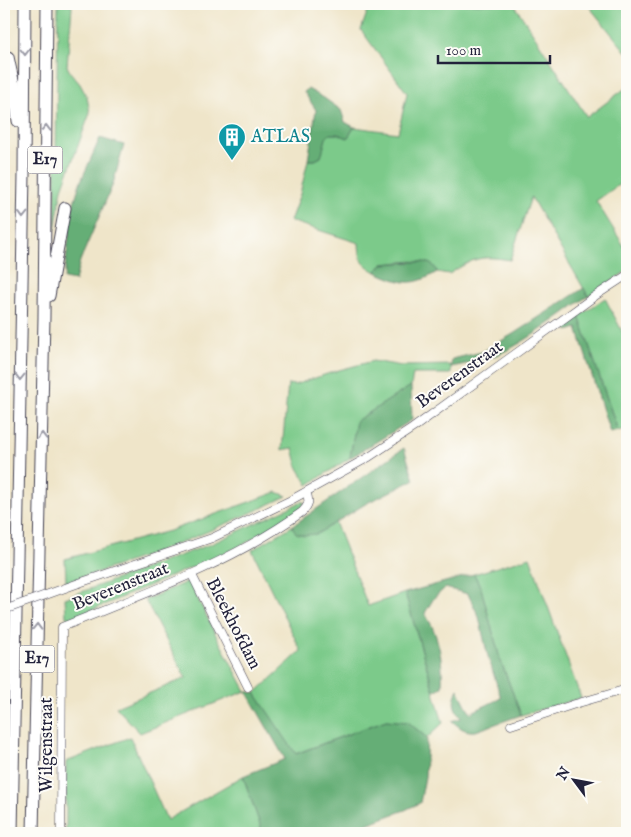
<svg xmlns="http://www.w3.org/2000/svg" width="631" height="837" font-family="'IM FELL English',serif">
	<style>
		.green { fill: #7cca8a; stroke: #4f7662 }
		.forest { fill: #65ae76; stroke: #446858 }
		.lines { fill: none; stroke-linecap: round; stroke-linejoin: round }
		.minor-casing { stroke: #413f50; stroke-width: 9 }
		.highway-casing { stroke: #413f50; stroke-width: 13 }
		.minor { stroke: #fff; stroke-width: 8 }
		.highway { stroke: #fff; stroke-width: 11 }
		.minor-bridge-casing { stroke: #413f50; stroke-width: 9; stroke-linecap: butt }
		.minor-bridge { stroke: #fff; stroke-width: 8 }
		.oneway { stroke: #9c9ca7 }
		.labels { text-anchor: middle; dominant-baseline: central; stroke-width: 4; stroke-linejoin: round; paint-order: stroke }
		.shield { fill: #fdfcf7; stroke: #646373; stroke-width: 1 }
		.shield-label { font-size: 16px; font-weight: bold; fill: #22223b }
		.culture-label { font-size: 18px; fill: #0d838f; stroke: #fdfcf7; text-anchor: start }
		.street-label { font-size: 18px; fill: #22223b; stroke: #fdfcf7 }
	</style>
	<rect width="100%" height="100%" fill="#fdfcf7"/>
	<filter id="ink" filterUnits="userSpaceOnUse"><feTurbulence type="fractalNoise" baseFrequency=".02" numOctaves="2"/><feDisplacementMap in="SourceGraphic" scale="10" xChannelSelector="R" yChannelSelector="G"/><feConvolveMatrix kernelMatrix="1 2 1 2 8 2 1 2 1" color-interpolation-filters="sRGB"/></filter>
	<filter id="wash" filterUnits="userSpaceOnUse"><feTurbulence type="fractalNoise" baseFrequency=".0096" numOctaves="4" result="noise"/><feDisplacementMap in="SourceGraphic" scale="20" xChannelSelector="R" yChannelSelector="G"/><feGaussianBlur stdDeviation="1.12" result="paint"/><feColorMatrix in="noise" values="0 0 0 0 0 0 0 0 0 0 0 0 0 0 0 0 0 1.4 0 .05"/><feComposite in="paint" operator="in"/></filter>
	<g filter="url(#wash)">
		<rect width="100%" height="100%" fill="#efe5c9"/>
		<g class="green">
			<path d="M58 4H71L72 7 67 66 70 72 80 84 87 97 90 113 62 189 55 229Z"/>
			<path d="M370 4H514L587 117 627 87V179L596 201 627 251V271L588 296 531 197 510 260C479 255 475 258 449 274L437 272C433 255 397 263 383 264L376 272C361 263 360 261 359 243L290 221 300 194 308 160H315L321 157 326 138 330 134H338L348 138 354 127 398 133 407 93 361 30Z"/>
			<path d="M587 4H627V53Z"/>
			<path d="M605 298 627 341V428L618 431 579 316Z"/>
			<path d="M373 361 402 366 451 365V374H413L411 386 356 421 350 458 308 485 298 468 293 448 282 450 288 384 294 385 339 370Z"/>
			<path d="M277 492 287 496C216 530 142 560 66 582L65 559 169 531Z"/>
			<path d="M301 502H304V505L295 515 237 548 71 619 66 617 65 598 211 544Z"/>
			<path d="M335 522 368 606 405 593 443 723 427 738 408 722 386 720 295 754 255 693 301 651 252 550 292 526 297 533 317 534Z"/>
			<path d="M530 557 581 698 521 715 500 659 481 588 474 574Z"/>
			<path d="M189 581 216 635 246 691 140 733 116 707 186 678 145 600Z"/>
			<path d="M130 737 167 820 243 776 263 833H66V762Z"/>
		</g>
		<g class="forest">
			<path d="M4 73 7 105 5 148H4Z"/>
			<path d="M308 89 324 98 341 110 345 122 354 127 348 138 338 134H330L326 138 321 157 315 160H308L316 110 304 92Z"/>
			<path d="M100 138 124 145 113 184 80 261 75 281 64 279 72 209 80 183Z"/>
			<path d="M414 262C423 262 434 261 437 272 413 287 402 284 376 272L383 264Z"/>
			<path d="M584 288 588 296C562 314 526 343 497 355 482 361 467 364 451 367L452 359 482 352 513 334Z"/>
			<path d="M579 316 618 431 610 433 577 328 568 331 566 325Z"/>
			<path d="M411 386 412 420 350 458 356 421Z"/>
			<path d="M404 448 414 480 367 503 317 534 304 535 296 533 292 526Z"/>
			<path d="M474 574 481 588 500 659 521 715 476 731C465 732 460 728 452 721L461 718C453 706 452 702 458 689L470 713 501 698 487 653 479 617 468 594 445 588 434 598 425 613C428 619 432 625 434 631 441 649 443 668 442 687L434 691 405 593Z"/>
			<path d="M246 691 255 693 296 754 386 720 408 722 427 738 425 777 420 803 405 810 342 833H263L243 776 285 759Z"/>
		</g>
	</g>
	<g filter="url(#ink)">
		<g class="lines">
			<g class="minor-casing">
				<g id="minor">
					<path d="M192 575 248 687"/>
					<path d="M79 583 212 538 291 500 369 457 413 428 595 296 627 275"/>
					<path d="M511 725 575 704 627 689"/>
					<path d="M61 833 62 627C144 594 230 564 302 512 309 505 310 501 306 492"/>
				</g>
			</g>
			<g class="highway-casing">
				<g id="highway">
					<path d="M8 57 14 85 18 121"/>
					<path d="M49 296 65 208"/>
					<path d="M12 833 24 174 25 4"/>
					<path d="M33 833 44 317 47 4"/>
				</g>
			</g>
			<use href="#minor" class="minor"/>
			<use href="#highway" class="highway"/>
			<g class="minor-bridge-casing">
				<path id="minor-bridge" d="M4 610 79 583"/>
			</g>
			<use href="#minor-bridge" class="minor-bridge"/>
		</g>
		<defs><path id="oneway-chevron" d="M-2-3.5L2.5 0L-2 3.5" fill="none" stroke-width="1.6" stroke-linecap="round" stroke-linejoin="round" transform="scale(1.25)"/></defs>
		<g class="oneway">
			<use href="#oneway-chevron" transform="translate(25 52) rotate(90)"/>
			<use href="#oneway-chevron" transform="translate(46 128) rotate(-89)"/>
			<use href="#oneway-chevron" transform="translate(23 215) rotate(91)"/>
			<use href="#oneway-chevron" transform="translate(20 377) rotate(91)"/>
			<use href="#oneway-chevron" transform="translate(42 436) rotate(-89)"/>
			<use href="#oneway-chevron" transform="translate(37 627) rotate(-89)"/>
		</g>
	</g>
	<defs>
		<g id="building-pin" transform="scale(1.4375)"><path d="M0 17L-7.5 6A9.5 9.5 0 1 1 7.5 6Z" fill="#0f9aa8" stroke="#fdfcf7"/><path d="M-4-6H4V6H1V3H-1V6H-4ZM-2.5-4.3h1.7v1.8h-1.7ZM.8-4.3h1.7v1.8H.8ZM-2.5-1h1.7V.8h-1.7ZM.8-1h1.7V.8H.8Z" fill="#fff"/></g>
	</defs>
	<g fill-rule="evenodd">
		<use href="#building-pin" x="232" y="137"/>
	</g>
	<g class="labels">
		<g class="shield">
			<rect x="27.5" y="146.5" width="35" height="27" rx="4"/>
			<rect x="19.5" y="645.5" width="35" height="27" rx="4"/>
		</g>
		<g class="shield-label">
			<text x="45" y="160">E17</text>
			<text x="37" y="659">E17</text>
		</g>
		<g class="culture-label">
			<text x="251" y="137">ATLAS</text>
		</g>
		<g class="street-label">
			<text transform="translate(460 375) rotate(-36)">Beverenstraat</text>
			<text transform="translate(121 587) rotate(-22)">Beverenstraat</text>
			<text transform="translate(233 624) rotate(63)">Bleekhofdam</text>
			<text transform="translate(47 745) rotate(-90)">Wilgenstraat</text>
		</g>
	</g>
	<rect width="631" height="837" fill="none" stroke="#fdfcf7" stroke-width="20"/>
	<g transform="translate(574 780) rotate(302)" stroke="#fdfcf7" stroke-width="4" paint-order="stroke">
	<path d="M0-4L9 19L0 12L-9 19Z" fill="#22223b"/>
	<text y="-8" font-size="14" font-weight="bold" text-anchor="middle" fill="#22223b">N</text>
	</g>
	<path d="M438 55v8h112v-8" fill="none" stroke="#22223b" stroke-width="2.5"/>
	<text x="446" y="55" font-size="15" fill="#22223b" stroke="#fdfcf7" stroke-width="4" paint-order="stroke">100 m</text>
</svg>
